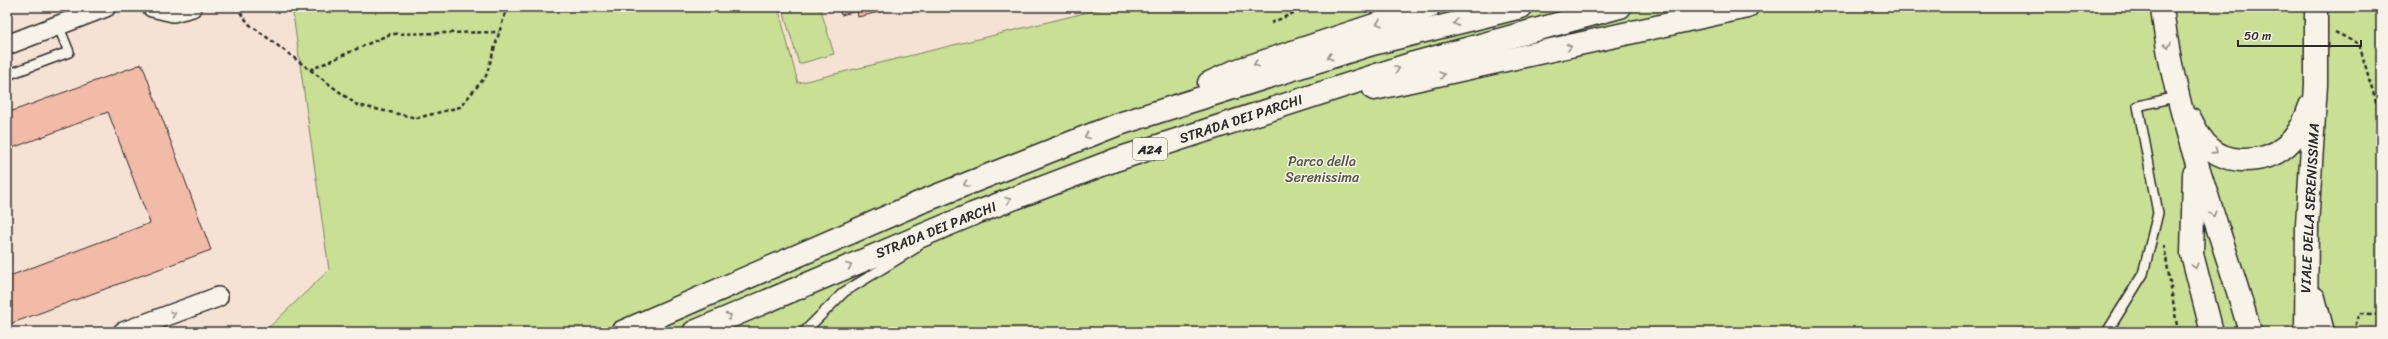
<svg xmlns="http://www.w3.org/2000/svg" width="2388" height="339" font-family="Sriracha,sans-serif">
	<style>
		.green { fill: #c8df94; stroke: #7a8560 }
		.building { fill: #f2bba7; stroke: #2b2b2b }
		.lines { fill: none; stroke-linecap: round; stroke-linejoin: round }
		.lane-casing { stroke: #2b2b2b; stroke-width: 12 }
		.street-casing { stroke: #2b2b2b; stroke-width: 22 }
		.secondary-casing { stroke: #2b2b2b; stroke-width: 25 }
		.highway-casing { stroke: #2b2b2b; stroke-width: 25 }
		.path { stroke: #2b2b2b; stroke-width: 2.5; stroke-dasharray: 4 3; stroke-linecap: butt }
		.lane { stroke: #f7f3e8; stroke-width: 9 }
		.street { stroke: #f7f3e8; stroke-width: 19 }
		.secondary { stroke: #f7f3e8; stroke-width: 22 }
		.highway { stroke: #f7f3e8; stroke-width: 22 }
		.oneway { stroke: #918f8a }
		.labels { text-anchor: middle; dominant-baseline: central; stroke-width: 3; stroke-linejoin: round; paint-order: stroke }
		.shield { fill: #f7f3e8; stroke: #686764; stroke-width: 1 }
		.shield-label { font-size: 13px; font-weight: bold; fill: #2b2b2b }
		.street-label { font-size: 14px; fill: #2b2b2b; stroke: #f7f3e8 }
		.park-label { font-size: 14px; fill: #525845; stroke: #f7f3e8 }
	</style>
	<rect width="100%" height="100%" fill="#f6e2d4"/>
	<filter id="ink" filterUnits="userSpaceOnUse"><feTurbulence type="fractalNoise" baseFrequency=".025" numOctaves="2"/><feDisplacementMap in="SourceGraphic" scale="8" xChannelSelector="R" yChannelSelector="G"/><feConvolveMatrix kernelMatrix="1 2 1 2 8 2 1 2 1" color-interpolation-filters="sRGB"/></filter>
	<g filter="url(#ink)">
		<g class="green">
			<path d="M292 7H778L798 83 1109 7H2381V332H264L329 270Z"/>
			<path d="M782 7H820L834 54 799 64Z"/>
		</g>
		<g class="building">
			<path d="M839 7H900L858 17 857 11 841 15Z"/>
			<path d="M142 64 211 250 7 325V277L150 223 108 112 7 150V113Z"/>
		</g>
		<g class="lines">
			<g class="lane-casing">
				<g id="lane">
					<path d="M7 75 69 52 58 25"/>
					<path d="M804 332 844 292 916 248"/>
					<path d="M2107 332 2143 274 2158 213 2138 106 2179 96"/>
				</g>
			</g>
			<g class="street-casing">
				<g id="street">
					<path d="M152 7 173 12 192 7"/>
					<path d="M7 45 106 7"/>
					<path d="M123 332 218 297"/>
				</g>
			</g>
			<g class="secondary-casing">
				<g id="secondary">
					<path d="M2162 7C2174 119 2220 224 2250 332"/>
					<path d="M2191 120C2196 130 2201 141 2210 148 2218 156 2230 159 2241 160 2278 161 2299 141 2310 106"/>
					<path d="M2194 174 2192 254 2212 332"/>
					<path d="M2314 298 2323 332"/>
					<path d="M2306 332 2307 225 2316 85V7"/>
				</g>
			</g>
			<g class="highway-casing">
				<g id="highway">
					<path d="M1209 83 1235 71 1429 7"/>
					<path d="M1374 89 1747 7"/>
					<path d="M622 332 921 202 1116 125 1372 44 1521 7"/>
					<path d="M694 332 973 214 1115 160 1414 63 1620 7"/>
				</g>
			</g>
			<g class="path">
				<path d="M236 7 249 24 357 105 417 118 460 107 486 76 507 7"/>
				<path d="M1271 23 1307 7"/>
				<path d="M2335 32 2359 44 2381 119"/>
				<path d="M310 70 390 34 499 32"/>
				<path d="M2164 245 2178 332"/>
				<path d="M2353 332 2360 313 2381 315"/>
			</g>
			<use href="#lane" class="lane"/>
			<use href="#street" class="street"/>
			<use href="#secondary" class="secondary"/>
			<use href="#highway" class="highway"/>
		</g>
		<defs><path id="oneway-chevron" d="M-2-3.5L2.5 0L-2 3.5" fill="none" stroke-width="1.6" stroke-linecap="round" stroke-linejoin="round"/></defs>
		<g class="oneway">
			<use href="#oneway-chevron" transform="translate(1379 23) rotate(163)"/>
			<use href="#oneway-chevron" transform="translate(1456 23) rotate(166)"/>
			<use href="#oneway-chevron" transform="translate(2168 45) rotate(78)"/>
			<use href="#oneway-chevron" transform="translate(1569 47) rotate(-12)"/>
			<use href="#oneway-chevron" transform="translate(1330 57) rotate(163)"/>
			<use href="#oneway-chevron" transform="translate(1256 64) rotate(161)"/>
			<use href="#oneway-chevron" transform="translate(1397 69) rotate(-18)"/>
			<use href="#oneway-chevron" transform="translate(1442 75) rotate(-12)"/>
			<use href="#oneway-chevron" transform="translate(1087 136) rotate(158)"/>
			<use href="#oneway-chevron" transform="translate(2215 151) rotate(33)"/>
			<use href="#oneway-chevron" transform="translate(966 184) rotate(158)"/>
			<use href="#oneway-chevron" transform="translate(1008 200) rotate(-21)"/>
			<use href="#oneway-chevron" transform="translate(2213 214) rotate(72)"/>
			<use href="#oneway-chevron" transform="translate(849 266) rotate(-23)"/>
			<use href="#oneway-chevron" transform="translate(2195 266) rotate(75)"/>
			<use href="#oneway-chevron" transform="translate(173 314) rotate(-20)"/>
			<use href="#oneway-chevron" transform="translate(729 316) rotate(-24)"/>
		</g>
	</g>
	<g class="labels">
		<rect class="shield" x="1133" y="138" width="34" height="22" rx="3"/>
		<g class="shield-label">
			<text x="1150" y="149">A24</text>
		</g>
		<g class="street-label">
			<text transform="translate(1241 119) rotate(-18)">STRADA DEI PARCHI</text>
			<text transform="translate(2310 208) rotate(-87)">VIALE DELLA SERENISSIMA</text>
			<text transform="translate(936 230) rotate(-22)">STRADA DEI PARCHI</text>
		</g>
		<g class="park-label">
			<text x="1322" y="161">Parco della<tspan x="1322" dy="16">Serenissima</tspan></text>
		</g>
	</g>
	<rect width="2388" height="339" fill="none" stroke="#f7f3e8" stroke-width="24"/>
	<rect x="12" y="12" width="2364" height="315" fill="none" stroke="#2b2b2b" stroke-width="1.5" filter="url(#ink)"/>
	<path d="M2238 40v6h123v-6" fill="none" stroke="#2b2b2b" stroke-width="2"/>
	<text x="2244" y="40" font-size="12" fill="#2b2b2b" stroke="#f7f3e8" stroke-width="3" paint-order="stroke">50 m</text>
</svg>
